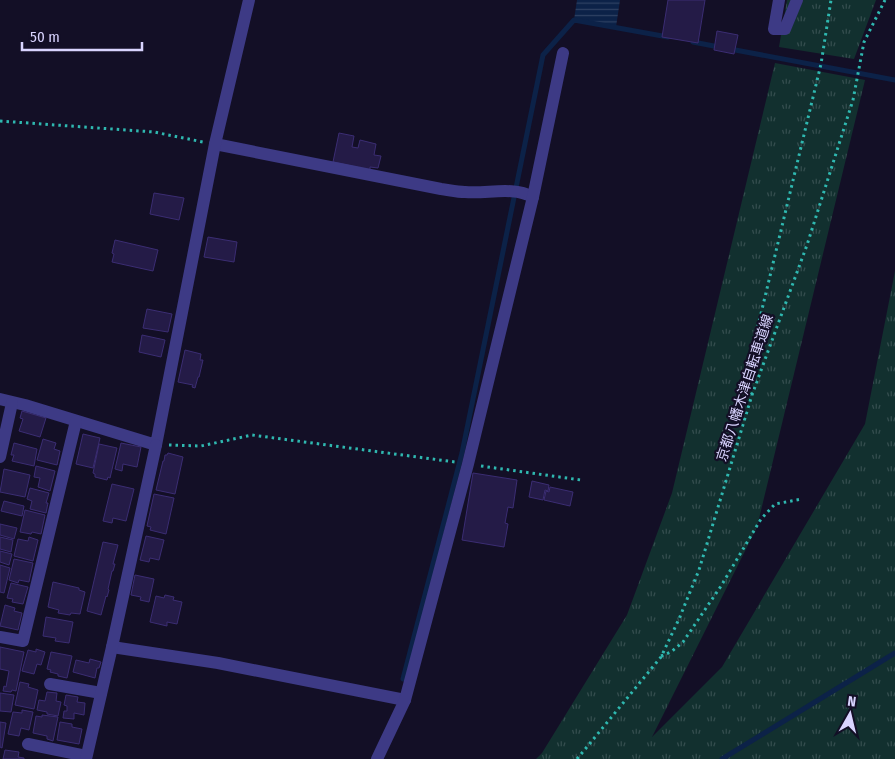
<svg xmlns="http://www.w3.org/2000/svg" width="895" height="759" font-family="'Fira Sans Condensed','Noto Sans JP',sans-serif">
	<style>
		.grass { fill: url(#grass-tufts) }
		.water { fill: url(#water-rules) }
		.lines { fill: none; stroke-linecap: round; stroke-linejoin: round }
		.stream { stroke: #0c2248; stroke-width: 5 }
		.building { fill: #241b47; stroke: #3b2d73 }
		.path { stroke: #2fb8b0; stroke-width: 3; stroke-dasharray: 2.5 4; stroke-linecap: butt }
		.minor { stroke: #3d3a85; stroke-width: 12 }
		.labels { text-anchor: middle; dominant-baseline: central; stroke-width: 4.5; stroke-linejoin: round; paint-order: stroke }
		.street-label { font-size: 14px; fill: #d9d4ff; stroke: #130f26 }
	</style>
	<defs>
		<pattern id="grass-tufts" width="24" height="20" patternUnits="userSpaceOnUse" patternTransform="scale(1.25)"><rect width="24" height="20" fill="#12302f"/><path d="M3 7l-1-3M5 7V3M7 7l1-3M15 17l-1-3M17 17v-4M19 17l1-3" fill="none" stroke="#344d4e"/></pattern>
		<pattern id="water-rules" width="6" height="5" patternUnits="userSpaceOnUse" patternTransform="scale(1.25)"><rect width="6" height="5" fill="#0c2248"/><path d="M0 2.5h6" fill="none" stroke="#2f4163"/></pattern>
	</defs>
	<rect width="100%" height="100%" fill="#130f26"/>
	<g class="grass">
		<path d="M787 0H876L854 59 779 47Z"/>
		<path d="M775 63 865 80 757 527 652 737 722 667 865 424 895 271V759H536L542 753 627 615 672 493Z"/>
	</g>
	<path class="water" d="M577 0H620L616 27 574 20Z"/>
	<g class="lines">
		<g class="stream">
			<path d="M693 42 719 47"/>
			<path d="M730 49 895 80"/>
			<path d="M403 679 462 453 543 55 574 20 668 37"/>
			<path d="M722 759 895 653"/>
		</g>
	</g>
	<g class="building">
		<path d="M668 0H705L698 43 662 37Z"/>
		<path d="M717 31 738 35 734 54 714 50Z"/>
		<path d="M339 133 354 136 352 147 358 148 360 140 376 144 374 155 381 156 378 168 370 167V170L333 162Z"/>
		<path d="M154 193 184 198 179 220 150 214Z"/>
		<path d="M208 237 237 242 234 262 204 257Z"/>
		<path d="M115 240 158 250 153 271 112 262 114 254 112 253Z"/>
		<path d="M147 309 172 314 168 332 143 328Z"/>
		<path d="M142 335 165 340 161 357 139 352Z"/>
		<path d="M185 350 201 354 200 360H203L199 377H198L195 388 192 387 193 385 178 382Z"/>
		<path d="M22 411 46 418 40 437 19 431 23 419 20 418Z"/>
		<path d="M83 434 100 438 93 468 76 464Z"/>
		<path d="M43 439 56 443 54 449 60 451 57 465 37 460Z"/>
		<path d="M14 443 37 449 34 466 12 461 14 455H11Z"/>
		<path d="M121 443 141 447 137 467 123 464 122 471 115 469Z"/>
		<path d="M99 444 117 448 110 478 108 477 107 480 95 477V474L93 473Z"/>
		<path d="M168 453 183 457 175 494 156 490 163 461H164L165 455H167Z"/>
		<path d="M36 466 55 471 50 491 38 487 40 478 34 477Z"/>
		<path d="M4 469 30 475 25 497 0 492Z"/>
		<path d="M473 473 517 480 513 508 508 507 505 523 508 524 504 547 462 540Z"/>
		<path d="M532 481 549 485 548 491 545 490 543 500 529 497Z"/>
		<path d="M112 484 134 489 126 521 113 518 112 523 103 521Z"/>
		<path d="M550 487 573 492 570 506 544 500 546 491 549 492Z"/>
		<path d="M30 488 49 493 46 503H48L46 513 30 509 32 501 27 499Z"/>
		<path d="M154 494 174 498 166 534 150 530 151 527 147 526Z"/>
		<path d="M4 501 24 506 22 516 1 511Z"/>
		<path d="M25 510 45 515 41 534 32 532 31 534 20 532Z"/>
		<path d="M0 524 17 528 14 539 0 535Z"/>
		<path d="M146 536 164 540 159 560 150 558 149 562 140 560Z"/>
		<path d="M0 537 13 540 11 552 0 549Z"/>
		<path d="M29 537 38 540 33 561 14 556 18 539 28 541Z"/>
		<path d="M103 542 118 545 113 564H115L113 571H112L108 589 109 590 107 597 106 596 101 615 87 611Z"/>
		<path d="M0 551 12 554 9 565 0 562Z"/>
		<path d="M14 559 33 563 29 582 19 580 18 583 9 580Z"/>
		<path d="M0 565 10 568 4 593 0 592Z"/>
		<path d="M135 575 154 579 149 602 140 600 141 597 131 595Z"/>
		<path d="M53 582 79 588V590L85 592 80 614 71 613 70 615 58 613 59 610 48 607Z"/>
		<path d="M11 583 28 587 23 604 12 602 13 599 7 598Z"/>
		<path d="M165 595 174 597 173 600 182 602 177 624 167 622V626L150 622 156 596 164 598Z"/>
		<path d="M5 605 15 608 14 611 22 613 18 630 0 626Z"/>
		<path d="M46 617 73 622 69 643 55 641 56 638 43 636Z"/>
		<path d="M0 647 24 652 16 691 12 690 11 692 3 691 4 686 6 687 9 671 0 669Z"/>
		<path d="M36 649 45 652 41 665 37 664 34 674 22 671 28 650 36 652Z"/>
		<path d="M51 652 72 656 67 678 58 676V674L50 672 51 670 47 669Z"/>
		<path d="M90 659 101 662 99 668H97L95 678 73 672 76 660 89 663Z"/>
		<path d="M20 682 29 684 28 687 38 690 34 709 15 705Z"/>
		<path d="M47 692 57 693 56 701 61 702 58 716 47 714V712L37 710 39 700 45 701Z"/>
		<path d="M0 693 14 695 11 712 0 711Z"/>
		<path d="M66 695 78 697 77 702 85 703 84 715 74 713V719L63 718 64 711H67V706L64 705Z"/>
		<path d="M22 710 33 712 29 730 21 728 19 736 8 734 13 712 22 713Z"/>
		<path d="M42 715 58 717 53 741 47 739V736L33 733 36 716 42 717Z"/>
		<path d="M0 722 6 723 2 748 0 747Z"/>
		<path d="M60 722 72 724V727L82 729 79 744 57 740Z"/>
		<path d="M5 750 19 752 18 757 24 758V759H3Z"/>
	</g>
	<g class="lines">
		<g class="path">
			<path d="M0 121 154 132 203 142"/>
			<path d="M752 395 745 380 821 64 831 0"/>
			<path d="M169 445 201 446 252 435 455 462"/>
			<path d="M481 466 581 480"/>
			<path d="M661 656 671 652 683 642 721 586 761 519 775 504 802 499"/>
			<path d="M577 759 661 657 679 619 699 570 752 395 807 245 853 100 864 42 885 0"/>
		</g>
		<g class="minor">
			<path d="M779 0 774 29H785L797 0"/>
			<path d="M215 144 441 189C449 190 457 192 465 192 488 194 512 186 533 197"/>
			<path d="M0 399 25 405 156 445 215 144 249 0"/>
			<path d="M0 457 12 403"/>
			<path d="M0 637 23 641 76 421"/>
			<path d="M112 647 218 663 405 700"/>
			<path d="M50 684 101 693"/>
			<path d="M28 744 86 756"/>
			<path d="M86 759 112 647 156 445"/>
			<path d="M377 759 405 700 468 464 533 197 563 53"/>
		</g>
	</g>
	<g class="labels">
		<g class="street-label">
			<text transform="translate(745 388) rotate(-72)">京都八幡木津自転車道線</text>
		</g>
	</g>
	<g transform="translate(850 714) rotate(8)" stroke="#130f26" stroke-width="4" paint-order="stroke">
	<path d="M0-4L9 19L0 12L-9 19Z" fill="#d9d4ff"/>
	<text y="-8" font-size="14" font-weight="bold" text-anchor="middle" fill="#d9d4ff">N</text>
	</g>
	<path d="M22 42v8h120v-8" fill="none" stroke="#d9d4ff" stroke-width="2.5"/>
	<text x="30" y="42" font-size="15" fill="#d9d4ff" stroke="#130f26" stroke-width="4" paint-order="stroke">50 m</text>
</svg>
